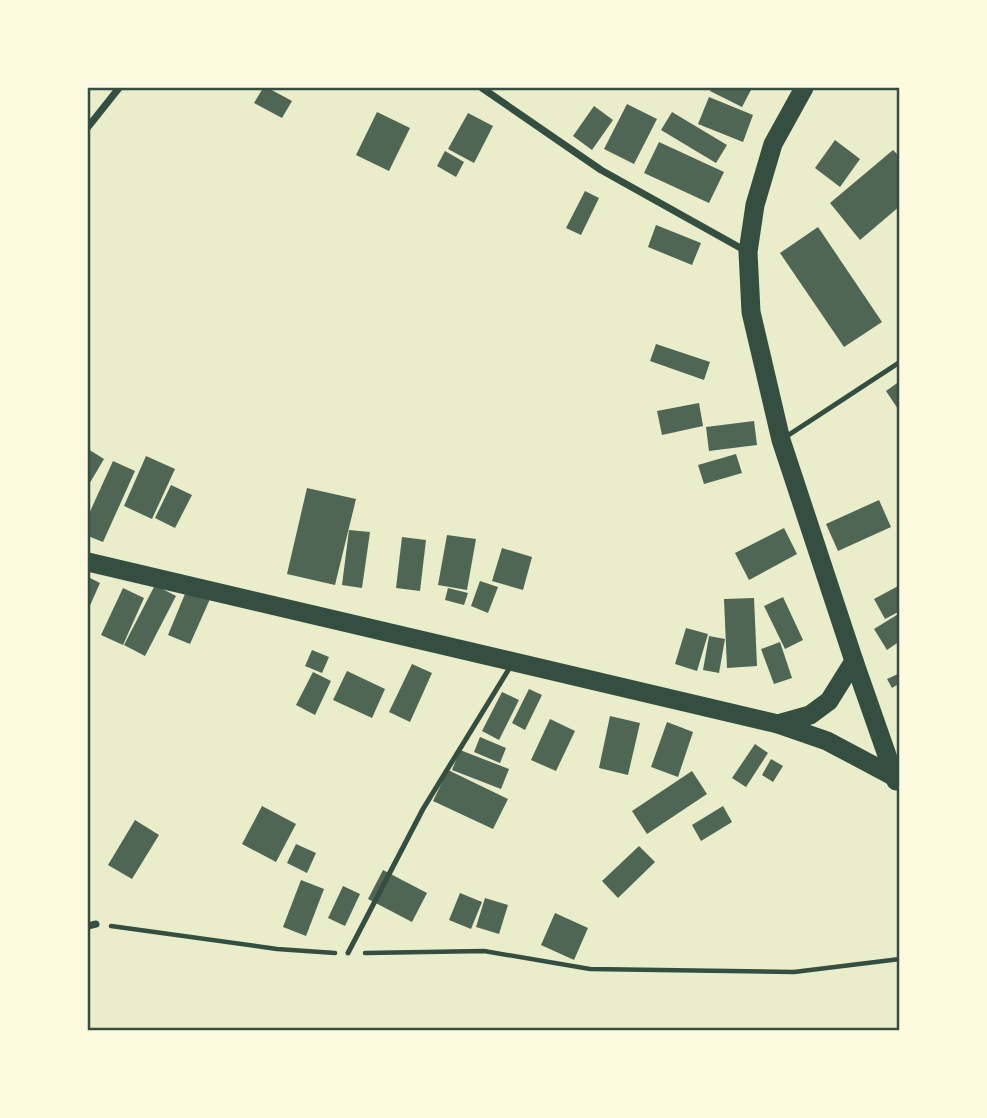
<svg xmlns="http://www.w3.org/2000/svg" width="987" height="1118" font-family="'Space Grotesk',sans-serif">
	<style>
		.building { fill: #4f6655 }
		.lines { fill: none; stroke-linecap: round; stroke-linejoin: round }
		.path { stroke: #344e41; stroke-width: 4.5 }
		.service { stroke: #344e41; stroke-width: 5 }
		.minor { stroke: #344e41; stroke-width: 7 }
		.trunk { stroke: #344e41; stroke-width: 19 }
		.neatline { fill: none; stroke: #344e41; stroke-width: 2.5 }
	</style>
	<rect width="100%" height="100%" fill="#e9edc9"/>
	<g class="building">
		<path d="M263 88H268L292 101 282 118 254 103Z"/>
		<path d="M712 88H752L742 107 710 91Z"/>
		<path d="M709 97 753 115 743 142 698 124Z"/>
		<path d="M627 104 657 119 634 164 604 149Z"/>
		<path d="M594 106 613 120 592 150 573 136Z"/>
		<path d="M377 112 410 128 389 171 356 155Z"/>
		<path d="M672 112 727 145 716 163 661 130Z"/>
		<path d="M468 113 493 126 474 163 448 149Z"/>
		<path d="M835 140 860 159 840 187 815 168Z"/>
		<path d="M659 142 724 172 709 203 644 173Z"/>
		<path d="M893 150 900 157V206L860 240 830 203Z"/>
		<path d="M445 151 464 162 456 177 437 166Z"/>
		<path d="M585 191 599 198 581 235 566 228Z"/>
		<path d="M656 225 701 243 692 265 648 247Z"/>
		<path d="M818 227 882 322 844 347 780 253Z"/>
		<path d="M656 344 710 362 704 380 650 361Z"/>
		<path d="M900 381V412L886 391Z"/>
		<path d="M699 403 703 426 662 435 657 411Z"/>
		<path d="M754 421 757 445 709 451 706 427Z"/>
		<path d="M88 449 104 459 88 486Z"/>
		<path d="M736 454 742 473 704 484 698 465Z"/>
		<path d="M146 456 175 469 152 519 124 506Z"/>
		<path d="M113 461 135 471 103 542 88 536V516Z"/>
		<path d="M171 485 192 495 175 528 155 518Z"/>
		<path d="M307 488 356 499 335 585 287 574Z"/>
		<path d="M879 500 891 527 838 551 826 524Z"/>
		<path d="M784 528 797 554 749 580 735 553Z"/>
		<path d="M349 530 370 532 362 588 342 585Z"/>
		<path d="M447 535 476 539 467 590 438 585Z"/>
		<path d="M402 537 426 540 420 591 396 588Z"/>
		<path d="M502 548 532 557 523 590 492 581Z"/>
		<path d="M88 577 100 583 88 610Z"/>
		<path d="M480 581 498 587 488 613 471 606Z"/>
		<path d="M155 585 176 596 145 656 124 645Z"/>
		<path d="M900 585V611L885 619 874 599Z"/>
		<path d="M123 588 144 598 123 645 101 635Z"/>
		<path d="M448 588 468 593 464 605 445 600Z"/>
		<path d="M187 589 210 599 190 644 168 635Z"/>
		<path d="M783 597 803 640 785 649 764 606Z"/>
		<path d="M754 598 757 666 727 668 724 599Z"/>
		<path d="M900 613V641L887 650 874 629Z"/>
		<path d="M686 628 708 634 697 671 675 664Z"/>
		<path d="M709 636 725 639 719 673 703 670Z"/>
		<path d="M780 642 792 678 774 684 761 649Z"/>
		<path d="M312 650 329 657 322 673 305 666Z"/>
		<path d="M412 664 432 673 410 722 389 712Z"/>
		<path d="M347 671 385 689 372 718 333 700Z"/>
		<path d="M313 672 331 681 315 715 296 705Z"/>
		<path d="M900 673V683L892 688 887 679Z"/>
		<path d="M529 689 542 695 525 730 512 723Z"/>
		<path d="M502 692 519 700 499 740 482 731Z"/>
		<path d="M610 716 640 723 628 775 599 768Z"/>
		<path d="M550 719 575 731 556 771 531 760Z"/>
		<path d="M667 722 693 732 678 777 651 767Z"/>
		<path d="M480 737 506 748 500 763 474 752Z"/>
		<path d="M755 744 768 753 746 787 732 778Z"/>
		<path d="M460 750 509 769 501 789 452 770Z"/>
		<path d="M771 759 783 766 773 782 762 775Z"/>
		<path d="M448 770 508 799 493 829 433 801Z"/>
		<path d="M692 771 707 794 647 834 632 811Z"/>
		<path d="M262 806 296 824 276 862 242 844Z"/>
		<path d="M723 806 732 822 701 841 692 825Z"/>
		<path d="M135 820 159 835 132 879 108 865Z"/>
		<path d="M296 844 316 853 307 873 287 863Z"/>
		<path d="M639 846 655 862 618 898 602 881Z"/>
		<path d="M383 870 427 893 412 922 368 899Z"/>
		<path d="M301 880 324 889 306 936 283 927Z"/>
		<path d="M343 886 360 894 345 926 328 918Z"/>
		<path d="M460 893 482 902 471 929 449 920Z"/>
		<path d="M485 898 508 905 499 934 476 927Z"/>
		<path d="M555 913 588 928 574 960 541 945Z"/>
	</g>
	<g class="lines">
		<g class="path">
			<path d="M111 926 277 949 335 953"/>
			<path d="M365 953 484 951 590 969 794 972 900 959"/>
		</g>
		<g class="service">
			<path d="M784 438 900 362"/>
			<path d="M348 953 423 809 512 664"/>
		</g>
		<g class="minor">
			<path d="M482 88 601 170 746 251"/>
			<path d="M88 127 119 88"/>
			<path d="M88 926 96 924"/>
		</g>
		<g class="trunk">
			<path d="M804 88 773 144 755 205 748 252 751 312 781 440 854 661 896 781"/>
			<path d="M88 562 778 724 827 741 893 776"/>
			<path d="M778 724 810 715 829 701 854 661"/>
		</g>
	</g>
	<rect width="987" height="1118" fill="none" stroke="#fefae0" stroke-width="178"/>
	<rect x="89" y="89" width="809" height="940" class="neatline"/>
</svg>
